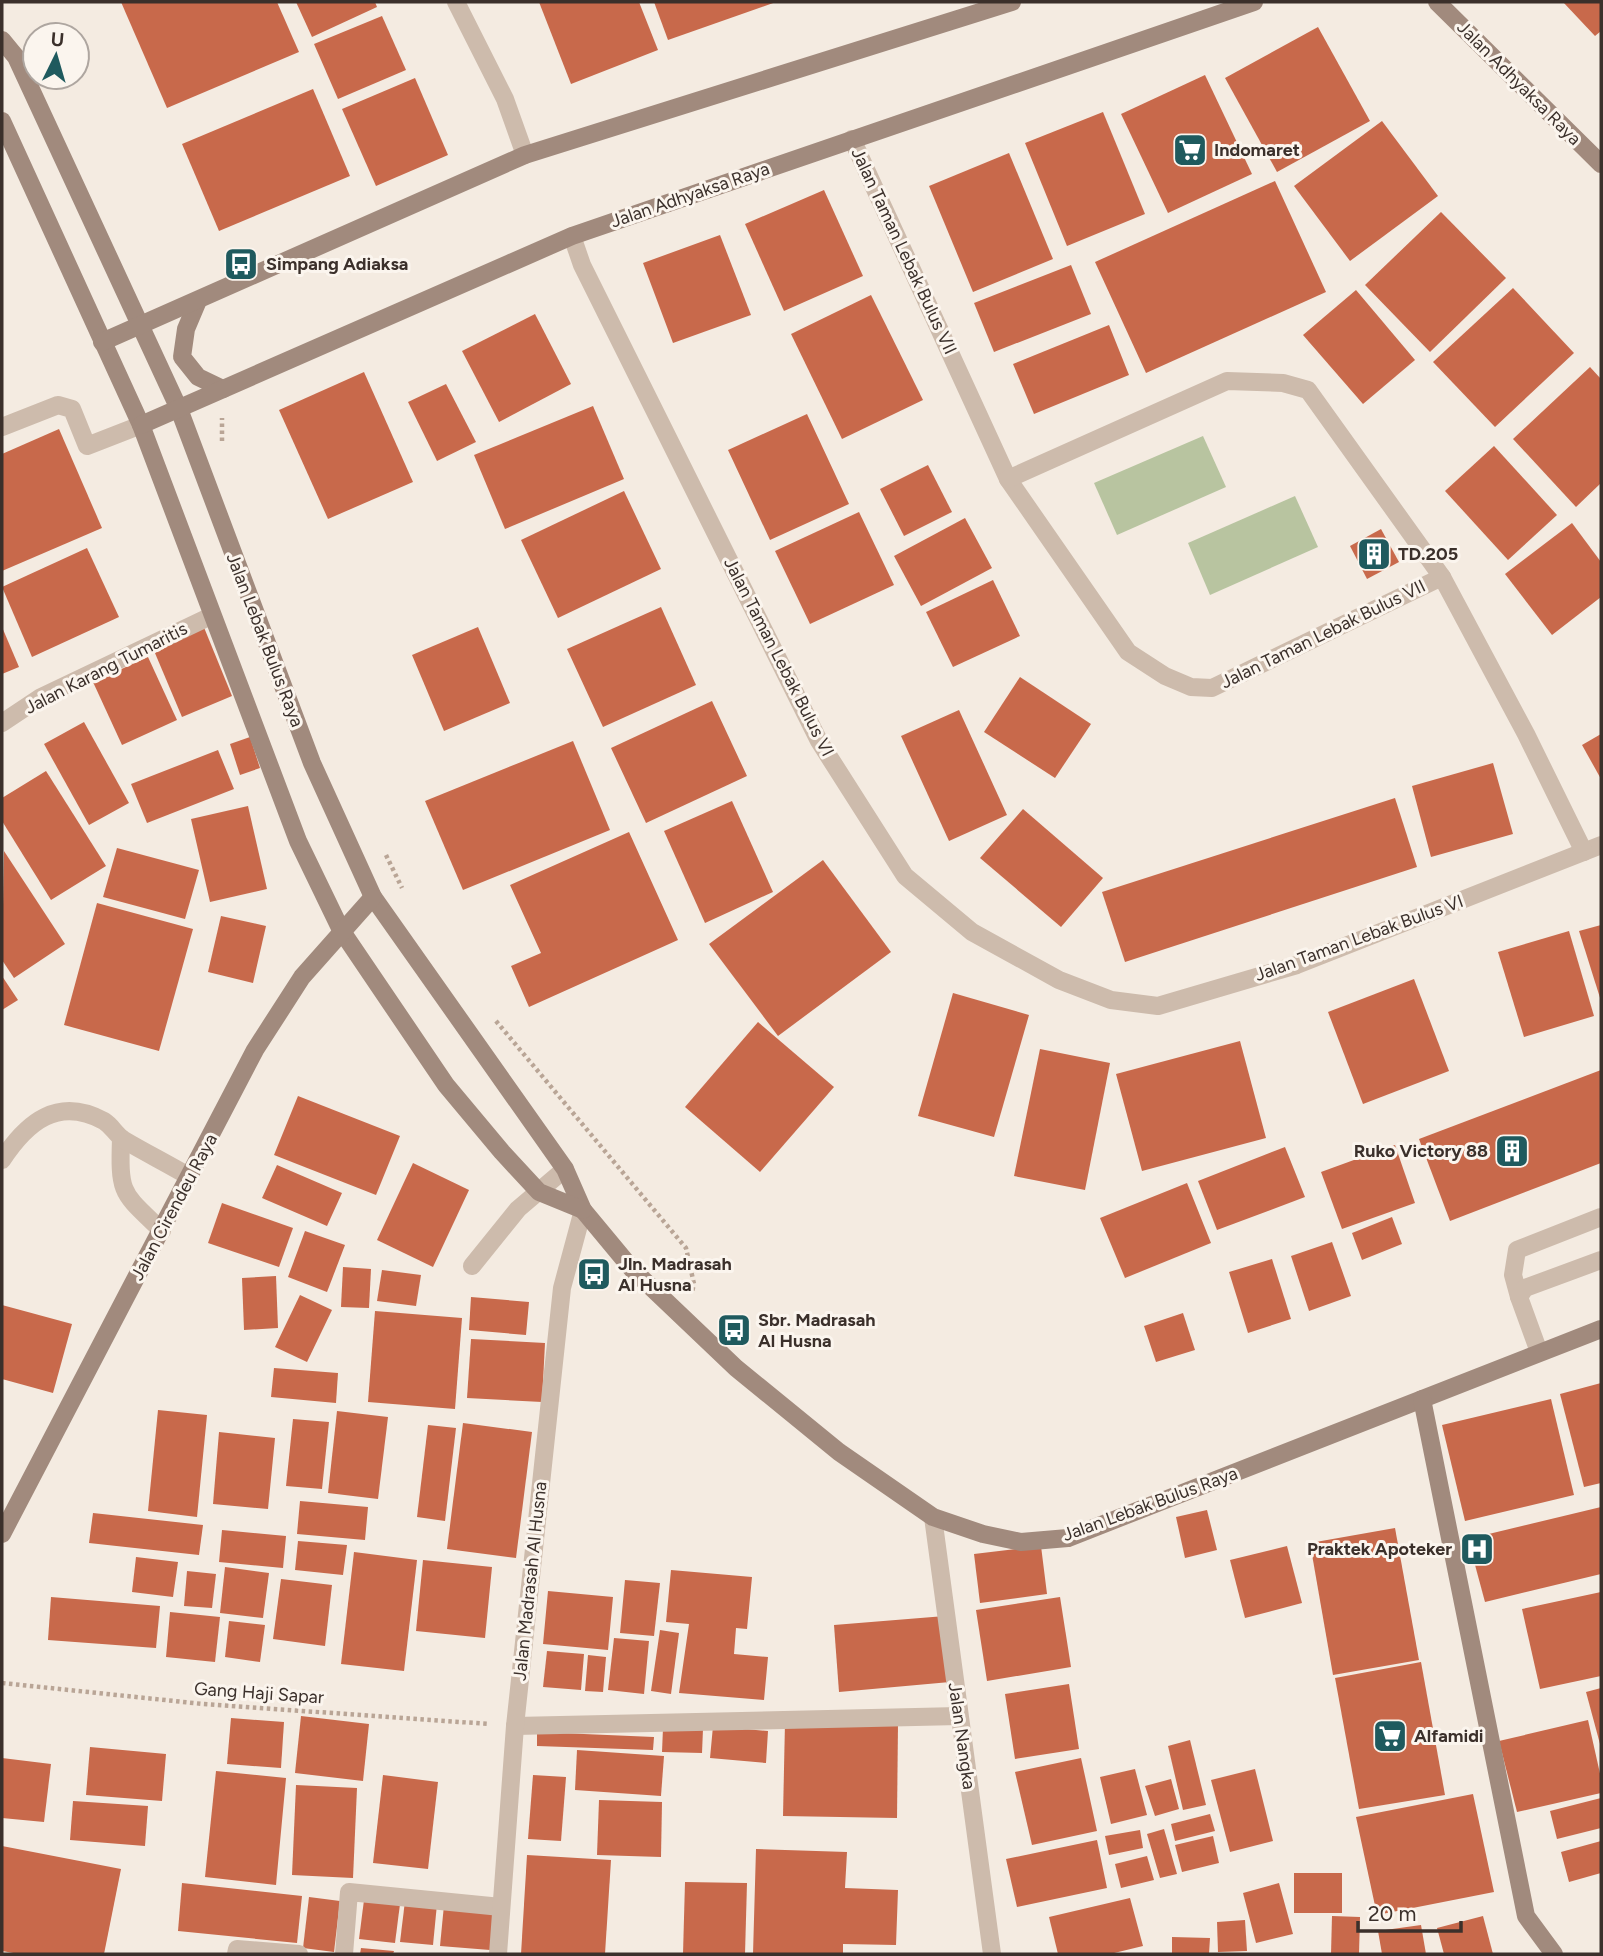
<svg xmlns="http://www.w3.org/2000/svg" width="1603" height="1956" font-family="Figtree,sans-serif">
	<style>
		.green { fill: #b8c4a0 }
		.building { fill: #c8694b }
		.lines { fill: none; stroke-linecap: round; stroke-linejoin: round }
		.path { stroke: #b9a596; stroke-width: 4.5; stroke-dasharray: 3.5 3.5; stroke-linecap: butt }
		.lane { stroke: #cdbbac; stroke-width: 18 }
		.street { stroke: #cdbbac; stroke-width: 18 }
		.secondary { stroke: #a18a7d; stroke-width: 18 }
		.labels { text-anchor: middle; dominant-baseline: central; stroke-width: 6; stroke-linejoin: round; paint-order: stroke }
		.street-label { font-size: 18px; fill: #3b302b; stroke: #fbf5ee }
		.poi-label { font-size: 18px; font-weight: bold; fill: #3b302b; stroke: #fbf5ee; text-anchor: start }
	</style>
	<rect width="100%" height="100%" fill="#f4ebe1"/>
	<g class="green">
		<path d="M1203 436 1226 487 1117 535 1094 483Z"/>
		<path d="M1295 496 1318 547 1210 595 1188 543Z"/>
	</g>
	<g class="building">
		<path d="M121 2H277L299 52 167 108Z"/>
		<path d="M296 2H375L377 7 312 37Z"/>
		<path d="M539 2H639L658 50 571 84Z"/>
		<path d="M654 2H776L668 40Z"/>
		<path d="M1563 2H1601V31L1595 36Z"/>
		<path d="M382 16 406 70 338 99 314 44Z"/>
		<path d="M1318 27 1370 121 1277 172 1225 78Z"/>
		<path d="M1205 75 1252 174 1168 213 1121 114Z"/>
		<path d="M415 78 448 155 376 186 342 109Z"/>
		<path d="M313 89 350 176 219 231 182 144Z"/>
		<path d="M1103 112 1145 214 1067 246 1025 143Z"/>
		<path d="M1382 121 1438 196 1350 261 1294 186Z"/>
		<path d="M1009 153 1053 259 973 292 929 186Z"/>
		<path d="M1275 181 1326 292 1146 373 1095 262Z"/>
		<path d="M824 190 863 276 784 311 745 224Z"/>
		<path d="M1441 212 1506 278 1430 352 1365 285Z"/>
		<path d="M720 235 751 315 673 343 643 263Z"/>
		<path d="M1071 265 1091 314 994 352 974 303Z"/>
		<path d="M1513 288 1574 353 1495 427 1433 362Z"/>
		<path d="M1356 290 1415 360 1363 404 1303 335Z"/>
		<path d="M871 295 923 400 842 439 791 334Z"/>
		<path d="M535 314 571 384 499 422 462 351Z"/>
		<path d="M1109 325 1129 375 1034 414 1013 364Z"/>
		<path d="M1590 367 1601 379V483L1576 507 1513 439Z"/>
		<path d="M364 372 413 482 328 519 279 410Z"/>
		<path d="M446 384 476 442 437 461 408 402Z"/>
		<path d="M593 406 624 479 505 529 474 455Z"/>
		<path d="M807 414 849 504 770 540 728 450Z"/>
		<path d="M59 429 102 528 2 571V454Z"/>
		<path d="M1494 446 1557 515 1508 560 1445 491Z"/>
		<path d="M928 465 952 512 904 536 880 489Z"/>
		<path d="M624 491 661 569 558 618 521 540Z"/>
		<path d="M859 512 894 585 810 624 775 551Z"/>
		<path d="M965 518 992 568 921 606 894 556Z"/>
		<path d="M1572 523 1601 562V597L1552 635 1505 574Z"/>
		<path d="M1381 529 1399 562 1367 579 1350 546Z"/>
		<path d="M87 548 119 617 32 657 2 587Z"/>
		<path d="M993 580 1020 636 953 667 926 612Z"/>
		<path d="M661 607 696 685 603 727 567 649Z"/>
		<path d="M203 625 232 696 182 717 152 646Z"/>
		<path d="M2 627 19 667 2 674Z"/>
		<path d="M478 627 510 703 444 731 412 655Z"/>
		<path d="M148 657 177 720 122 745 93 682Z"/>
		<path d="M1020 677 1091 724 1055 778 984 732Z"/>
		<path d="M712 701 747 776 646 823 611 748Z"/>
		<path d="M959 710 1007 815 949 841 901 736Z"/>
		<path d="M84 722 129 803 89 825 44 744Z"/>
		<path d="M1601 734V779L1582 745Z"/>
		<path d="M250 737 260 768 240 775 230 744Z"/>
		<path d="M573 741 610 830 463 890 425 801Z"/>
		<path d="M218 750 234 789 147 823 131 784Z"/>
		<path d="M1493 763 1513 834 1431 857 1412 786Z"/>
		<path d="M46 771 106 866 51 900 2 821V798Z"/>
		<path d="M1395 798 1417 867 1125 962 1102 892Z"/>
		<path d="M732 801 773 892 705 923 664 831Z"/>
		<path d="M248 806 267 889 210 902 191 819Z"/>
		<path d="M1023 809 1103 878 1061 927 980 858Z"/>
		<path d="M629 832 678 940 529 1007 511 966 541 953 510 885Z"/>
		<path d="M117 848 199 870 185 919 103 897Z"/>
		<path d="M4 851 65 944 14 978 2 960Z"/>
		<path d="M823 860 891 952 778 1036 709 944Z"/>
		<path d="M97 903 193 929 159 1051 64 1025Z"/>
		<path d="M221 916 266 926 253 983 208 972Z"/>
		<path d="M1601 925V1001L1579 931Z"/>
		<path d="M1569 931 1594 1016 1524 1037 1498 952Z"/>
		<path d="M2 976 18 1000 2 1010Z"/>
		<path d="M1414 979 1449 1071 1363 1104 1328 1012Z"/>
		<path d="M953 993 1029 1015 994 1137 918 1116Z"/>
		<path d="M758 1022 834 1087 760 1172 685 1107Z"/>
		<path d="M1240 1041 1266 1138 1142 1171 1116 1074Z"/>
		<path d="M1040 1049 1110 1063 1085 1190 1014 1176Z"/>
		<path d="M1601 1070V1163L1450 1221 1419 1139Z"/>
		<path d="M298 1096 400 1136 376 1195 274 1155Z"/>
		<path d="M1395 1145 1415 1203 1342 1229 1321 1172Z"/>
		<path d="M1285 1147 1305 1197 1217 1230 1198 1181Z"/>
		<path d="M413 1163 469 1190 433 1267 377 1240Z"/>
		<path d="M277 1165 342 1193 327 1226 262 1198Z"/>
		<path d="M1187 1183 1211 1243 1125 1278 1100 1218Z"/>
		<path d="M222 1203 293 1228 279 1267 208 1243Z"/>
		<path d="M1392 1217 1402 1244 1362 1260 1352 1233Z"/>
		<path d="M305 1231 345 1245 327 1292 288 1277Z"/>
		<path d="M1332 1242 1351 1296 1309 1311 1291 1256Z"/>
		<path d="M1272 1259 1291 1319 1248 1333 1229 1272Z"/>
		<path d="M343 1267 371 1269 369 1308 341 1307Z"/>
		<path d="M382 1270 421 1275 416 1306 377 1301Z"/>
		<path d="M276 1276 278 1328 244 1330 242 1278Z"/>
		<path d="M300 1295 332 1310 307 1362 275 1347Z"/>
		<path d="M471 1297 529 1302 526 1335 469 1330Z"/>
		<path d="M2 1305 72 1324 53 1393 2 1379Z"/>
		<path d="M375 1311 462 1318 455 1409 368 1402Z"/>
		<path d="M1183 1313 1195 1350 1156 1362 1144 1326Z"/>
		<path d="M471 1339 545 1343 542 1402 467 1398Z"/>
		<path d="M274 1368 338 1373 336 1403 271 1397Z"/>
		<path d="M1601 1383V1483L1584 1487 1560 1394Z"/>
		<path d="M1551 1399 1574 1495 1465 1521 1442 1425Z"/>
		<path d="M158 1410 207 1415 197 1517 148 1511Z"/>
		<path d="M337 1411 388 1417 378 1499 328 1493Z"/>
		<path d="M293 1419 329 1422 322 1489 286 1486Z"/>
		<path d="M463 1423 532 1432 516 1558 447 1549Z"/>
		<path d="M428 1425 456 1428 445 1521 417 1517Z"/>
		<path d="M219 1432 275 1438 268 1509 213 1504Z"/>
		<path d="M300 1501 368 1507 365 1540 297 1534Z"/>
		<path d="M1601 1507V1574L1485 1602 1468 1539Z"/>
		<path d="M1207 1510 1217 1550 1185 1558 1176 1517Z"/>
		<path d="M93 1513 203 1525 199 1555 89 1543Z"/>
		<path d="M1395 1528 1419 1660 1333 1675 1310 1543Z"/>
		<path d="M222 1530 286 1536 283 1568 219 1562Z"/>
		<path d="M298 1541 347 1545 343 1575 295 1570Z"/>
		<path d="M1041 1546 1047 1594 980 1603 974 1554Z"/>
		<path d="M1287 1546 1302 1603 1245 1618 1230 1560Z"/>
		<path d="M354 1552 417 1560 404 1671 341 1664Z"/>
		<path d="M136 1557 178 1562 173 1597 132 1592Z"/>
		<path d="M423 1560 492 1567 485 1638 416 1631Z"/>
		<path d="M225 1567 269 1573 263 1618 220 1613Z"/>
		<path d="M671 1570 752 1577 747 1629 736 1628 734 1654 768 1657 764 1700 679 1693 689 1624 666 1622Z"/>
		<path d="M187 1571 216 1574 212 1608 184 1606Z"/>
		<path d="M281 1579 332 1585 325 1646 273 1639Z"/>
		<path d="M625 1580 660 1583 654 1636 620 1633Z"/>
		<path d="M548 1591 613 1597 608 1650 543 1644Z"/>
		<path d="M1601 1592V1676L1540 1689 1522 1609Z"/>
		<path d="M51 1597 160 1606 156 1648 48 1640Z"/>
		<path d="M1060 1597 1071 1667 987 1681 976 1610Z"/>
		<path d="M170 1612 220 1617 215 1662 166 1657Z"/>
		<path d="M945 1616 950 1682 839 1692 834 1625Z"/>
		<path d="M229 1621 265 1625 260 1662 225 1657Z"/>
		<path d="M660 1630 679 1633 671 1694 651 1691Z"/>
		<path d="M614 1638 649 1641 644 1694 608 1690Z"/>
		<path d="M547 1651 584 1654 581 1690 543 1687Z"/>
		<path d="M588 1655 606 1657 603 1692 585 1691Z"/>
		<path d="M1421 1662 1445 1795 1359 1809 1335 1678Z"/>
		<path d="M1069 1684 1079 1749 1015 1759 1005 1694Z"/>
		<path d="M1601 1688V1744H1600L1586 1692Z"/>
		<path d="M301 1716 369 1724 363 1781 295 1773Z"/>
		<path d="M231 1718 284 1722 281 1768 227 1764Z"/>
		<path d="M1588 1720 1601 1778V1793L1517 1812 1499 1741Z"/>
		<path d="M785 1722 898 1724 897 1818 783 1816Z"/>
		<path d="M713 1726 768 1731 766 1763 710 1758Z"/>
		<path d="M663 1728 703 1729 702 1753 662 1752Z"/>
		<path d="M537 1732 654 1737 653 1750 537 1746Z"/>
		<path d="M1190 1740 1206 1805 1183 1810 1168 1746Z"/>
		<path d="M90 1747 166 1754 162 1801 86 1795Z"/>
		<path d="M577 1750 664 1756 661 1796 575 1790Z"/>
		<path d="M2 1758 51 1764 44 1822 2 1818Z"/>
		<path d="M1081 1758 1097 1831 1032 1845 1015 1772Z"/>
		<path d="M1135 1769 1147 1815 1111 1824 1100 1777Z"/>
		<path d="M1255 1769 1273 1841 1230 1852 1211 1780Z"/>
		<path d="M216 1771 286 1778 276 1885 205 1877Z"/>
		<path d="M383 1775 438 1782 428 1869 373 1863Z"/>
		<path d="M533 1775 566 1777 561 1841 528 1839Z"/>
		<path d="M1171 1779 1179 1809 1155 1816 1145 1786Z"/>
		<path d="M296 1785 357 1788 353 1878 292 1875Z"/>
		<path d="M1473 1794 1494 1892 1377 1915 1356 1817Z"/>
		<path d="M1601 1798V1828L1557 1839 1550 1811Z"/>
		<path d="M599 1800 662 1802 661 1857 597 1855Z"/>
		<path d="M73 1801 148 1806 145 1846 70 1840Z"/>
		<path d="M1210 1814 1215 1831 1175 1841 1171 1824Z"/>
		<path d="M1164 1829 1177 1874 1160 1878 1147 1834Z"/>
		<path d="M1140 1830 1143 1848 1109 1855 1105 1836Z"/>
		<path d="M1213 1836 1219 1863 1182 1872 1175 1845Z"/>
		<path d="M1097 1840 1107 1888 1017 1907 1006 1859Z"/>
		<path d="M1601 1841V1873L1569 1882 1561 1852Z"/>
		<path d="M2 1846 121 1869 104 1954H19L2 1951Z"/>
		<path d="M756 1849 847 1852 845 1888 898 1890 896 1945 843 1944V1954H753Z"/>
		<path d="M527 1855 611 1860 605 1954H521Z"/>
		<path d="M1147 1856 1154 1880 1121 1888 1115 1864Z"/>
		<rect x="1294" y="1873" width="48" height="40"/>
		<path d="M685 1882 747 1883 745 1954H683Z"/>
		<path d="M182 1883 302 1896 297 1943 178 1931Z"/>
		<path d="M1279 1883 1293 1934 1256 1943 1243 1893Z"/>
		<path d="M309 1897 340 1901 334 1952 303 1948Z"/>
		<path d="M1130 1898 1143 1946 1110 1954H1058L1049 1917Z"/>
		<path d="M364 1900 400 1904 395 1943 359 1939Z"/>
		<path d="M405 1901 437 1904 433 1945 400 1942Z"/>
		<path d="M444 1905 494 1910 490 1950 440 1946Z"/>
		<path d="M1332 1916 1360 1917 1359 1954H1331Z"/>
		<path d="M1483 1916 1493 1954H1444L1437 1928Z"/>
		<path d="M1245 1920 1247 1951 1218 1952 1217 1922Z"/>
		<path d="M1421 1925 1426 1954H1382L1378 1931Z"/>
		<path d="M1172 1937 1210 1938 1209 1954H1172Z"/>
		<path d="M361 1948 394 1951 393 1954H360Z"/>
	</g>
	<g class="lines">
		<g class="path">
			<path d="M222 441V418"/>
			<path d="M386 855 402 888"/>
			<path d="M496 1021 686 1248 694 1284 692 1292"/>
			<path d="M2 1683 203 1704 489 1724"/>
		</g>
		<g class="lane">
			<path d="M2 427 58 405 72 409 87 446 141 425"/>
			<path d="M472 1266 518 1209 565 1169"/>
			<path d="M1519 1297 1513 1275 1517 1250 1601 1217"/>
		</g>
		<g class="street">
			<path d="M456 2 505 99 525 155"/>
			<path d="M852 139 1008 479 1128 652 1165 676 1191 687 1212 688 1442 577"/>
			<path d="M572 236 582 265 819 741 905 876 972 932 1059 980 1111 1000 1158 1006 1297 965 1601 845"/>
			<path d="M1008 479 1227 381 1283 383 1308 390 1442 577 1526 734 1584 852"/>
			<path d="M2 723 41 697 211 616"/>
			<path d="M121 1138C119 1196 122 1192 162 1231"/>
			<path d="M2 1160C27 1122 58 1096 104 1121 112 1126 116 1135 124 1140 146 1153 168 1164 190 1177"/>
			<path d="M1539 1352 1519 1297 1525 1288 1601 1260"/>
			<path d="M933 1517 992 1954"/>
			<path d="M515 1726 959 1716"/>
			<path d="M236 1954 237 1949 299 1954"/>
			<path d="M344 1954 349 1892 501 1907"/>
			<path d="M498 1954 515 1726 562 1288 583 1210"/>
		</g>
		<g class="secondary">
			<path d="M1437 2 1601 164"/>
			<path d="M2 40 16 57 179 409 312 763 373 897 565 1169 583 1210 632 1269 736 1368 839 1452 933 1517 983 1534 1021 1542 1068 1538 1601 1329"/>
			<path d="M2 121 141 425 298 841 341 930 446 1085 502 1152 539 1192 583 1210"/>
			<path d="M197 303 186 329 182 357 198 377 223 389"/>
			<path d="M102 342 525 155 1012 2"/>
			<path d="M141 425 572 236 1254 2"/>
			<path d="M1422 1399 1526 1916 1554 1954"/>
			<path d="M2 1534 255 1050 302 977 373 897"/>
		</g>
	</g>
	<defs>
		<g id="supermarket-square" transform="scale(1.75)"><rect x="-9" y="-9" width="18" height="18" rx="4" fill="#1f5a5e" stroke="#fbf5ee"/><path d="M-6-5.5h2.5l.6 2H6L4.5 2H-2.5L-4.4-4H-6ZM-1.5 3.2a1.3 1.3 0 1 0 .1 0ZM3 3.2a1.3 1.3 0 1 0 .1 0Z" fill="#fff"/></g>
		<g id="bus-square" transform="scale(1.75)"><rect x="-9" y="-9" width="18" height="18" rx="4" fill="#1f5a5e" stroke="#fbf5ee"/><path d="M-5-6H5V4H4V6H2V4H-2V6H-4V4H-5ZM-3.5-4V0h7V-4ZM-3.5 1.2v1.5H-2V1.2ZM2 1.2v1.5H3.5V1.2Z" fill="#fff"/></g>
		<g id="building-square" transform="scale(1.75)"><rect x="-9" y="-9" width="18" height="18" rx="4" fill="#1f5a5e" stroke="#fbf5ee"/><path d="M-4-6H4V6H1V3H-1V6H-4ZM-2.5-4.3h1.7v1.8h-1.7ZM.8-4.3h1.7v1.8H.8ZM-2.5-1h1.7V.8h-1.7ZM.8-1h1.7V.8H.8Z" fill="#fff"/></g>
		<g id="hospital-square" transform="scale(1.75)"><rect x="-9" y="-9" width="18" height="18" rx="4" fill="#1f5a5e" stroke="#fbf5ee"/><path d="M-5-5h3v3.5h4V-5h3V5h-3V1.5h-4V5h-3Z" fill="#fff"/></g>
	</defs>
	<g fill-rule="evenodd">
		<use href="#supermarket-square" x="1190" y="150"/>
		<use href="#bus-square" x="241" y="264"/>
		<use href="#building-square" x="1374" y="554"/>
		<use href="#building-square" x="1512" y="1151"/>
		<use href="#bus-square" x="594" y="1274"/>
		<use href="#bus-square" x="734" y="1330"/>
		<use href="#hospital-square" x="1477" y="1549"/>
		<use href="#supermarket-square" x="1390" y="1736"/>
	</g>
	<g class="labels">
		<g class="street-label">
			<text transform="translate(1519 83) rotate(45)">Jalan Adhyaksa Raya</text>
			<text transform="translate(690 195) rotate(-19)">Jalan Adhyaksa Raya</text>
			<text transform="translate(904 251) rotate(65)">Jalan Taman Lebak Bulus VII</text>
			<text transform="translate(1323 634) rotate(-26)">Jalan Taman Lebak Bulus VII</text>
			<text transform="translate(265 640) rotate(69)">Jalan Lebak Bulus Raya</text>
			<text transform="translate(779 657) rotate(63)">Jalan Taman Lebak Bulus VI</text>
			<text transform="translate(106 668) rotate(-27)">Jalan Karang Tumaritis</text>
			<text transform="translate(1359 938) rotate(-20)">Jalan Taman Lebak Bulus VI</text>
			<text transform="translate(174 1207) rotate(-62)">Jalan Cirendeu Raya</text>
			<text transform="translate(1150 1504) rotate(-20)">Jalan Lebak Bulus Raya</text>
			<text transform="translate(530 1581) rotate(-84)">Jalan Madrasah Al Husna</text>
			<text transform="translate(259 1693) rotate(4)">Gang Haji Sapar</text>
			<text transform="translate(962 1736) rotate(82)">Jalan Nangka</text>
		</g>
		<g class="poi-label">
			<text x="1214" y="150">Indomaret</text>
			<text x="266" y="264">Simpang Adiaksa</text>
			<text x="1398" y="554">TD.205</text>
			<text x="1488" y="1151" text-anchor="end">Ruko Victory 88</text>
			<text x="618" y="1264">Jln. Madrasah<tspan x="618" dy="21">Al Husna</tspan></text>
			<text x="758" y="1320">Sbr. Madrasah<tspan x="758" dy="21">Al Husna</tspan></text>
			<text x="1452" y="1549" text-anchor="end">Praktek Apoteker</text>
			<text x="1414" y="1736">Alfamidi</text>
		</g>
	</g>
	<rect width="1603" height="1956" fill="none" stroke="#3b302b" stroke-width="7"/>
	<g transform="translate(56 56) rotate(5)"><circle r="33" fill="#fbf5ee" stroke="#aea6a0" stroke-width="2"/>
	<path d="M0-5L12 26L0 18L-12 26Z" fill="#1f5a5e"/>
	<text y="-10" font-size="19" font-weight="bold" text-anchor="middle" fill="#3b302b">U</text>
	</g>
	<path d="M1358 1921v10h103v-10" fill="none" stroke="#3b302b" stroke-width="3.5"/>
	<text x="1368" y="1921" font-size="21" fill="#3b302b" stroke="#fbf5ee" stroke-width="5" paint-order="stroke">20 m</text>
</svg>
